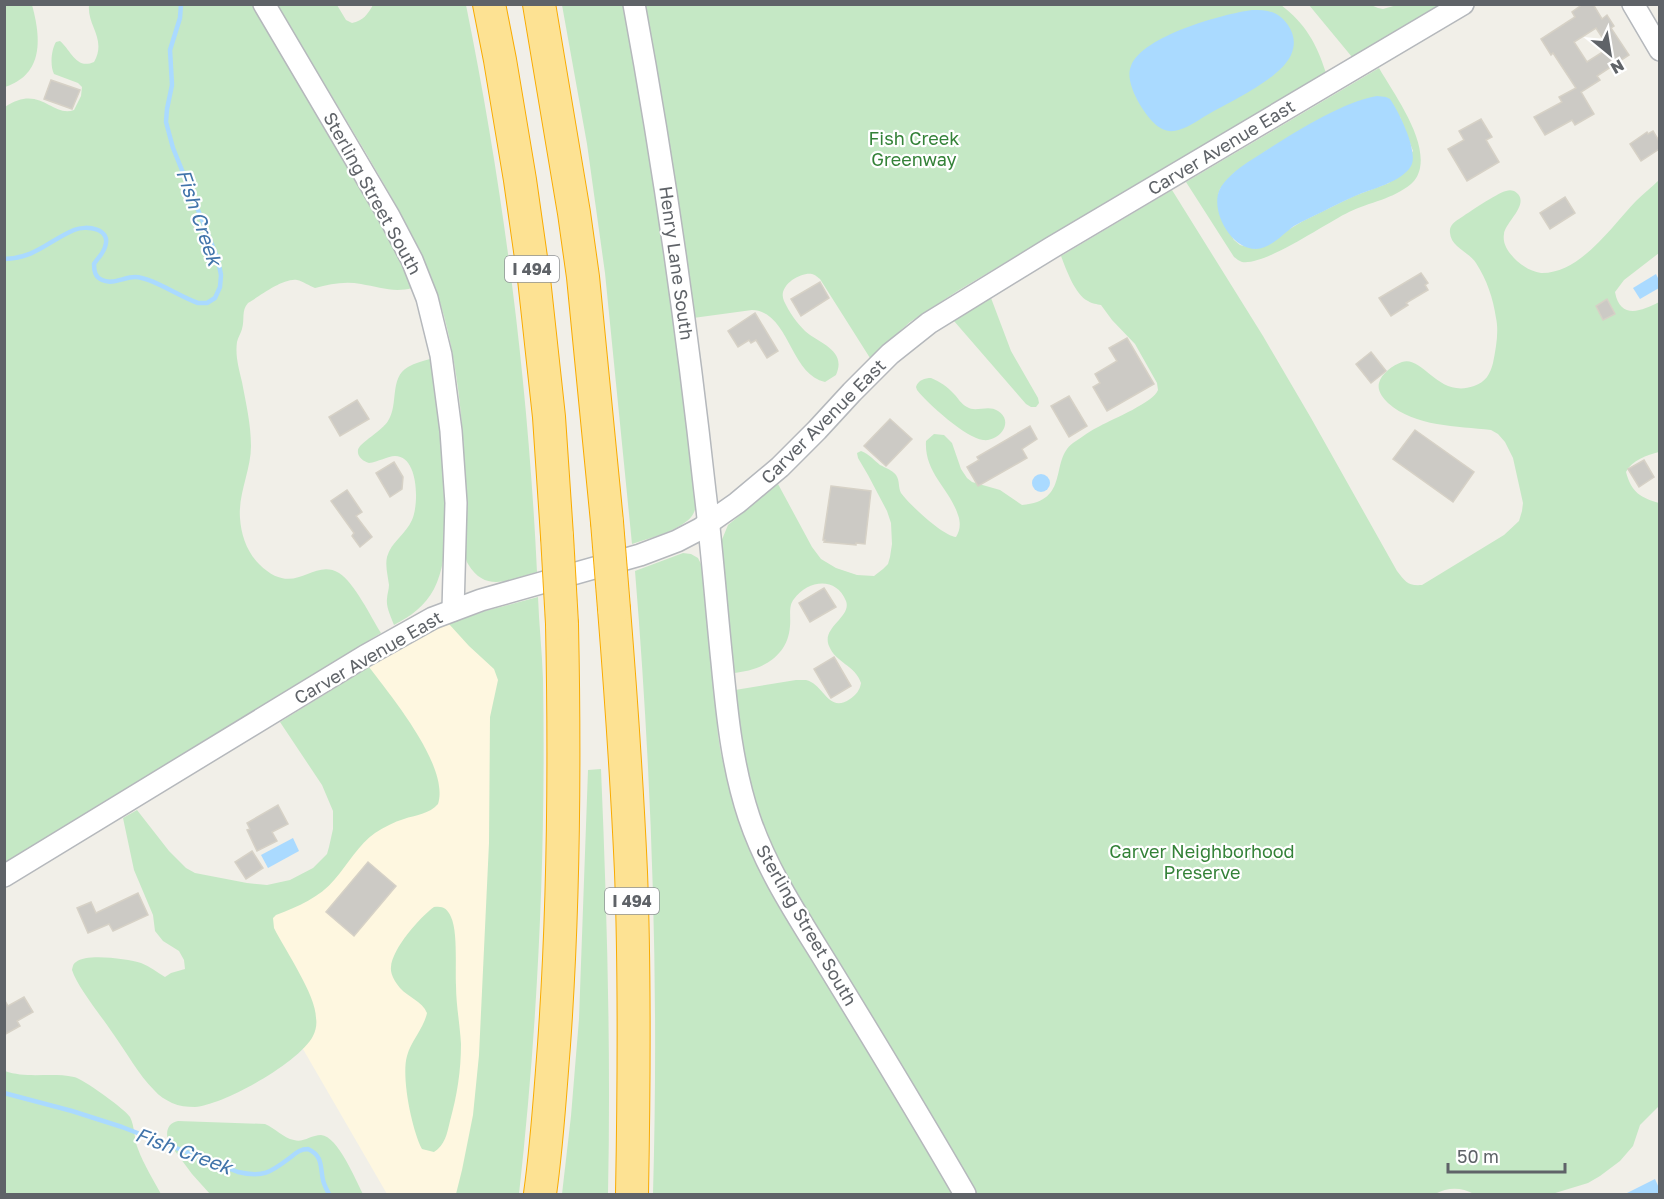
<svg xmlns="http://www.w3.org/2000/svg" width="1664" height="1199" font-family="'Golos Text',sans-serif">
	<style>
		.commercial { fill: #fef7e0 }
		.green { fill: #c5e8c5; fill-rule: evenodd }
		.water { fill: #aadaff }
		.lines { fill: none; stroke-linecap: round; stroke-linejoin: round }
		.stream { stroke: #aadaff; stroke-width: 4.5 }
		.building { fill: #cccac5; stroke: #d6d1c6; stroke-width: 1.5; fill-rule: evenodd }
		.minor-casing { stroke: #b5b8bc; stroke-width: 24 }
		.highway-casing { stroke: #f9ab00; stroke-width: 34 }
		.minor { stroke: #fff; stroke-width: 21 }
		.highway { stroke: #fde293; stroke-width: 32 }
		.highway-bridge-casing { stroke: #f9ab00; stroke-width: 34; stroke-linecap: butt }
		.highway-bridge { stroke: #fde293; stroke-width: 32 }
		.labels { text-anchor: middle; dominant-baseline: central; stroke-width: 4.5; stroke-linejoin: round; paint-order: stroke }
		.shield { fill: #fff; stroke: #8f9295; stroke-width: 1.5 }
		.shield-label { font-size: 16px; font-weight: bold; fill: #5f6368 }
		.park-label { font-size: 18px; fill: #348238; stroke: #fff }
		.street-label { font-size: 18px; fill: #5f6368; stroke: #fff }
		.water-label { font-size: 20px; font-style: italic; fill: #4174aa; stroke: #fff }
	</style>
	<rect width="100%" height="100%" fill="#f1efe8"/>
	<path class="commercial" d="M506 605 504 1194H387L234 930 314 883 384 798 323 695 393 653 437 629 457 621Z"/>
	<g class="green">
		<path d="M4 5H32C41 38 44 74 5 87Z"/>
		<path d="M89 5H252L381 222 412 288C394 293 379 287 361 284 345 281 330 284 315 288 309 286 303 281 297 280 283 278 260 296 248 303 241 311 245 319 242 329 241 333 238 337 237 342 235 356 239 369 242 382 246 403 251 425 251 446 251 470 238 494 240 518 241 535 247 552 259 564 295 600 312 557 339 573 354 582 371 617 381 633L5 863V107C40 83 52 118 74 110L81 96 82 87 78 83 54 74C50 66 51 50 56 42L60 41C71 50 76 70 94 62 107 39 87 26 89 5Z"/>
		<path d="M277 5H337L346 20 352 23C363 21 368 14 373 5H466C504 192 528 382 537 572 510 579 486 594 468 564 462 554 466 528 466 515 465 449 461 380 444 316 428 257 396 205 366 153 336 103 307 54 277 5Z"/>
		<path d="M562 5H1281C1305 23 1317 44 1326 73L959 290 910 322 870 358 820 279C817 277 816 275 812 274 800 272 777 286 784 301 789 312 797 323 805 331 820 344 847 350 836 375L825 382C790 375 789 311 752 310L693 318 697 504C695 510 693 517 687 521 672 533 650 538 632 544L605 273 587 144Z"/>
		<path d="M1309 5H1371L1378 8 1383 9 1397 5H1441L1352 57Z"/>
		<path d="M1379 68C1394 94 1426 137 1420 168 1419 173 1416 180 1411 184 1393 199 1370 202 1349 212 1326 223 1265 266 1242 262 1239 261 1237 259 1234 257L1186 182ZM1400 117 1413 151 1389 183 1354 196 1303 221 1256 249 1240 245 1234 240 1221 217 1218 207V195L1220 189 1233 174 1266 151 1318 121Z"/>
		<path d="M1659 180V253L1624 280 1615 292C1620 320 1642 311 1659 302V452C1647 455 1632 460 1626 472 1631 492 1641 498 1659 503V1106L1640 1125 1633 1146 1620 1161 1600 1176 1588 1183 1552 1194H1474C1461 1187 1448 1187 1435 1194H973L795 896 767 839 751 791 742 751 735 690 796 680C797 680 805 680 806 680 824 684 828 714 850 699 856 695 860 690 861 683 856 666 835 662 829 646 821 627 852 617 846 601 836 576 808 580 794 599 788 606 791 617 790 626 788 657 761 671 732 673L721 542 728 525 778 484 812 547 821 559 836 568 857 575 874 576 883 569 888 564 890 557 892 544 891 523 887 511 868 475 858 458 857 453 861 451C869 454 874 460 880 465 886 468 892 470 896 475 900 481 898 487 901 493 909 504 943 536 956 537 960 531 961 523 958 515 950 489 924 473 926 441L934 434 944 435 952 443 961 469 967 478 972 482 1000 490 1022 505C1071 501 1049 461 1073 443 1082 437 1091 430 1100 426 1113 419 1154 402 1158 390L1157 383 1135 344 1112 320 1101 305C1097 304 1092 304 1088 301 1075 295 1066 269 1061 256L1172 190 1263 336 1311 418 1397 571C1406 582 1407 586 1422 585L1504 535 1519 521 1522 511 1523 503 1513 458 1505 442 1498 434 1491 430C1457 426 1415 427 1388 403 1383 398 1377 391 1379 383 1381 374 1393 365 1402 362 1423 355 1438 399 1474 386 1486 382 1490 374 1493 363 1496 348 1499 332 1496 318 1493 298 1487 280 1476 263 1469 252 1451 247 1450 233 1449 226 1454 222 1459 219 1468 213 1497 193 1506 191 1509 190 1511 190 1514 191 1533 202 1505 222 1504 234 1502 245 1510 254 1517 261 1524 267 1532 272 1541 273 1580 274 1612 226 1636 201 1643 194 1652 187 1659 180Z"/>
		<path d="M991 298 1011 351 1038 398 1039 403 1036 407H1031L1026 404 954 321Z"/>
		<path d="M430 359C438 405 443 451 444 497 446 527 448 561 434 589 425 606 411 616 394 625 391 617 386 607 387 599 387 594 389 590 389 585 388 576 385 566 387 557 391 542 406 534 412 520 419 505 419 456 395 456 388 456 378 462 369 463 363 461 357 457 358 450 359 443 382 431 388 421 399 404 389 378 408 367 415 363 423 361 430 359Z"/>
		<path d="M931 378C940 382 947 386 954 394 958 398 961 404 967 407 976 413 988 404 998 411 1015 422 999 442 983 440 966 438 927 403 917 390L916 387C918 380 925 378 931 378Z"/>
		<path d="M683 553 691 554 698 558 703 568 709 624 718 735 721 754 736 808 956 1194H653C659 986 652 778 635 571Z"/>
		<path d="M538 597C539 624 542 652 543 679 546 851 538 1024 519 1194H456L462 1170 473 1115 479 1055 489 843 490 717 498 680 494 669 469 646 449 624 485 611Z"/>
		<path d="M369 667C391 696 450 767 438 804 430 814 415 815 404 819 394 822 384 827 375 833 359 844 348 864 335 879 319 898 299 906 276 915L273 918 274 928C285 950 316 995 316 1018 317 1024 316 1030 313 1036 300 1062 224 1105 195 1107 187 1107 179 1106 172 1103 166 1100 159 1096 154 1090 138 1074 127 1053 114 1035 102 1017 78 988 72 970 73 966 73 964 76 962 87 953 128 959 141 963 149 966 157 972 165 977L171 973 185 969 184 960 179 951 163 941 155 931 153 915 134 870 123 818 137 810 169 851 186 868 195 873 247 883 267 885 290 880 313 868 327 854 329 847 333 829V811L322 785 280 722Z"/>
		<path d="M601 769C607 911 611 1053 608 1194H562L571 1116 579 1019 588 770Z"/>
		<path d="M434 907C443 906 447 908 451 917 458 932 455 967 456 985 456 1005 460 1025 461 1044 461 1071 457 1096 450 1121 447 1134 445 1145 434 1152L422 1149C412 1130 401 1077 407 1056 411 1041 424 1028 427 1013 422 1001 408 997 400 988 395 982 390 974 391 967 392 949 420 917 434 907Z"/>
		<path d="M5 1071C27 1079 51 1072 74 1077 82 1078 126 1110 130 1117 135 1127 134 1139 138 1149 144 1165 153 1179 161 1194H5Z"/>
		<path d="M178 1121 265 1124C275 1128 283 1138 294 1140 303 1143 311 1135 321 1135 338 1136 356 1181 363 1194H210L192 1174 169 1143C165 1133 167 1123 178 1121Z"/>
	</g>
	<g class="water">
		<path d="M1252 10C1268 10 1278 11 1288 25 1294 34 1296 44 1291 55 1280 79 1230 102 1207 115 1197 121 1186 129 1174 131 1166 132 1159 128 1154 123 1142 111 1124 82 1131 66 1142 36 1223 14 1252 10Z"/>
		<path d="M1377 96 1386 97 1390 99C1399 112 1419 152 1411 166 1402 182 1371 189 1355 196 1344 201 1333 206 1322 212 1313 216 1303 221 1294 226 1283 234 1270 249 1256 249 1231 249 1211 212 1219 191 1224 179 1238 169 1248 162 1283 140 1337 103 1377 96Z"/>
		<path d="M1656 274 1659 280V288L1640 299 1633 288Z"/>
		<circle cx="1041" cy="483" r="9"/>
		<path d="M293 838 299 851 268 868 261 855Z"/>
		<path d="M1655 1179 1659 1188V1194H1628L1627 1193Z"/>
	</g>
	<g class="lines">
		<g class="stream">
			<path d="M4 259C36 258 48 241 74 230 86 225 112 228 105 247 103 254 97 259 94 264 94 271 95 277 102 280 113 285 124 277 135 277 151 277 180 297 198 303H207L215 298 220 287 221 275 218 260 209 237 173 148 166 122 167 109 172 85 170 50 180 18 181 4"/>
			<path d="M4 1093 72 1111 122 1127 238 1172C264 1178 271 1172 291 1157 297 1152 301 1149 308 1149 323 1156 320 1166 323 1180 324 1185 327 1190 329 1194"/>
		</g>
	</g>
	<g class="building">
		<path d="M1583 4H1593L1602 19 1607 15 1614 26 1611 28 1629 55 1597 76 1600 80 1581 92 1594 114 1575 125 1572 120 1545 135 1534 117 1562 102 1559 97 1576 88 1553 53 1551 55 1541 39 1575 17 1572 12ZM1596 28 1609 48 1587 62 1574 42Z"/>
		<path d="M51 80 80 90 72 109 44 99Z"/>
		<path d="M1481 119 1492 137 1486 140 1499 162 1467 181 1448 149 1464 140 1459 131Z"/>
		<path d="M1653 131 1659 141V149L1641 161 1630 144 1647 132 1648 134Z"/>
		<path d="M1565 197 1575 213 1550 229 1540 213Z"/>
		<path d="M1421 273 1428 283 1425 285 1428 290 1406 303 1408 305 1391 316 1379 298Z"/>
		<path d="M820 282 829 298 801 316 791 299Z"/>
		<path d="M1607 299 1615 314 1603 320 1596 306Z"/>
		<path d="M755 313 778 351 767 358 756 340 751 343 749 340 738 347 728 331Z"/>
		<path d="M1127 338 1154 384 1107 411 1093 387 1100 383 1095 374 1117 361 1109 348Z"/>
		<path d="M1371 352 1386 371 1371 383 1356 364Z"/>
		<path d="M1069 396 1087 426 1069 437 1051 406Z"/>
		<path d="M357 400 369 419 340 436 329 417Z"/>
		<path d="M890 419 912 439 886 466 864 446Z"/>
		<path d="M1030 426 1037 439 1022 449 1027 458 978 486 967 467 979 460 977 457Z"/>
		<path d="M1415 430 1474 472 1453 502 1393 459Z"/>
		<path d="M1644 460 1654 477 1639 487 1628 469Z"/>
		<path d="M394 462 403 477 402 489 390 497 376 473Z"/>
		<path d="M831 486 871 491 865 544 856 543V545L824 542 825 540H823Z"/>
		<path d="M347 490 362 512 356 516 372 537 360 547 352 536 354 533 331 501Z"/>
		<path d="M824 588 836 607 810 622 799 603Z"/>
		<path d="M834 657 851 686 831 698 814 669Z"/>
		<path d="M278 805 288 824 272 832 277 841 257 851 247 830 250 829 247 823Z"/>
		<path d="M252 851 263 868 246 879 235 862Z"/>
		<path d="M368 862 396 886 354 936 326 912Z"/>
		<path d="M138 893 148 915 113 931 109 924 88 933 77 908 91 902 96 913Z"/>
		<path d="M24 997 33 1012 17 1021 20 1026 4 1035V999L8 1006Z"/>
	</g>
	<g class="lines">
		<g class="minor-casing">
			<g id="minor">
				<path d="M264 4 389 216 412 260 427 298 441 355 451 431 456 503 453 610"/>
				<path d="M634 4C664 166 687 328 705 492 712 548 716 605 722 662 727 714 732 766 749 817 767 871 799 918 829 967 875 1042 921 1118 965 1194"/>
				<path d="M1633 4 1660 50"/>
				<path d="M4 876 365 656 433 618 481 600 640 555 677 541 700 529 737 503 780 467 817 430 852 392 890 354 929 323 1051 248 1463 4"/>
			</g>
		</g>
		<g class="highway-casing">
			<g id="highway">
				<path d="M489 4 500 60 520 180 534 279 549 417 557 536"/>
				<path d="M539 4 574 213 583 277 607 522"/>
				<path d="M614 609C621 696 627 784 631 872 635 979 634 1087 632 1194"/>
				<path d="M540 1194C547 1145 550 1095 554 1045 564 905 565 764 562 624"/>
			</g>
		</g>
		<use href="#minor" class="minor"/>
		<use href="#highway" class="highway"/>
		<g class="highway-bridge-casing">
			<g id="highway-bridge">
				<path d="M607 522 614 609"/>
				<path d="M557 536 562 624"/>
			</g>
		</g>
		<use href="#highway-bridge" class="highway-bridge"/>
	</g>
	<g class="labels">
		<g class="shield">
			<rect x="505" y="256" width="54" height="26" rx="4.5"/>
			<rect x="605" y="888" width="54" height="26" rx="4.5"/>
		</g>
		<g class="shield-label">
			<text x="532" y="269">I 494</text>
			<text x="632" y="901">I 494</text>
		</g>
		<g class="park-label">
			<text x="914" y="138">Fish Creek<tspan x="914" dy="21">Greenway</tspan></text>
			<text x="1202" y="851">Carver Neighborhood<tspan x="1202" dy="21">Preserve</tspan></text>
		</g>
		<g class="street-label">
			<text transform="translate(1221 147) rotate(-31)">Carver Avenue East</text>
			<text transform="translate(373 193) rotate(61)">Sterling Street South</text>
			<text transform="translate(677 263) rotate(82)">Henry Lane South</text>
			<text transform="translate(823 421) rotate(-45)">Carver Avenue East</text>
			<text transform="translate(368 657) rotate(-30)">Carver Avenue East</text>
			<text transform="translate(807 925) rotate(60)">Sterling Street South</text>
		</g>
		<g class="water-label">
			<text transform="translate(200 217) rotate(71)">Fish Creek</text>
			<text transform="translate(184 1150) rotate(20)">Fish Creek</text>
		</g>
	</g>
	<rect width="1664" height="1199" fill="none" stroke="#5f6368" stroke-width="12"/>
	<g transform="translate(1610 54) rotate(150)" stroke="#ffffff" stroke-width="4.5" paint-order="stroke">
	<path d="M0-4.5L10 22L0 15L-10 22Z" fill="#5f6368"/>
	<text y="-9" font-size="16" font-weight="bold" text-anchor="middle" fill="#5f6368">N</text>
	</g>
	<path d="M1448 1163v9h117v-9" fill="none" stroke="#5f6368" stroke-width="3"/>
	<text x="1457" y="1163" font-size="18" fill="#5f6368" stroke="#ffffff" stroke-width="4.5" paint-order="stroke">50 m</text>
</svg>
